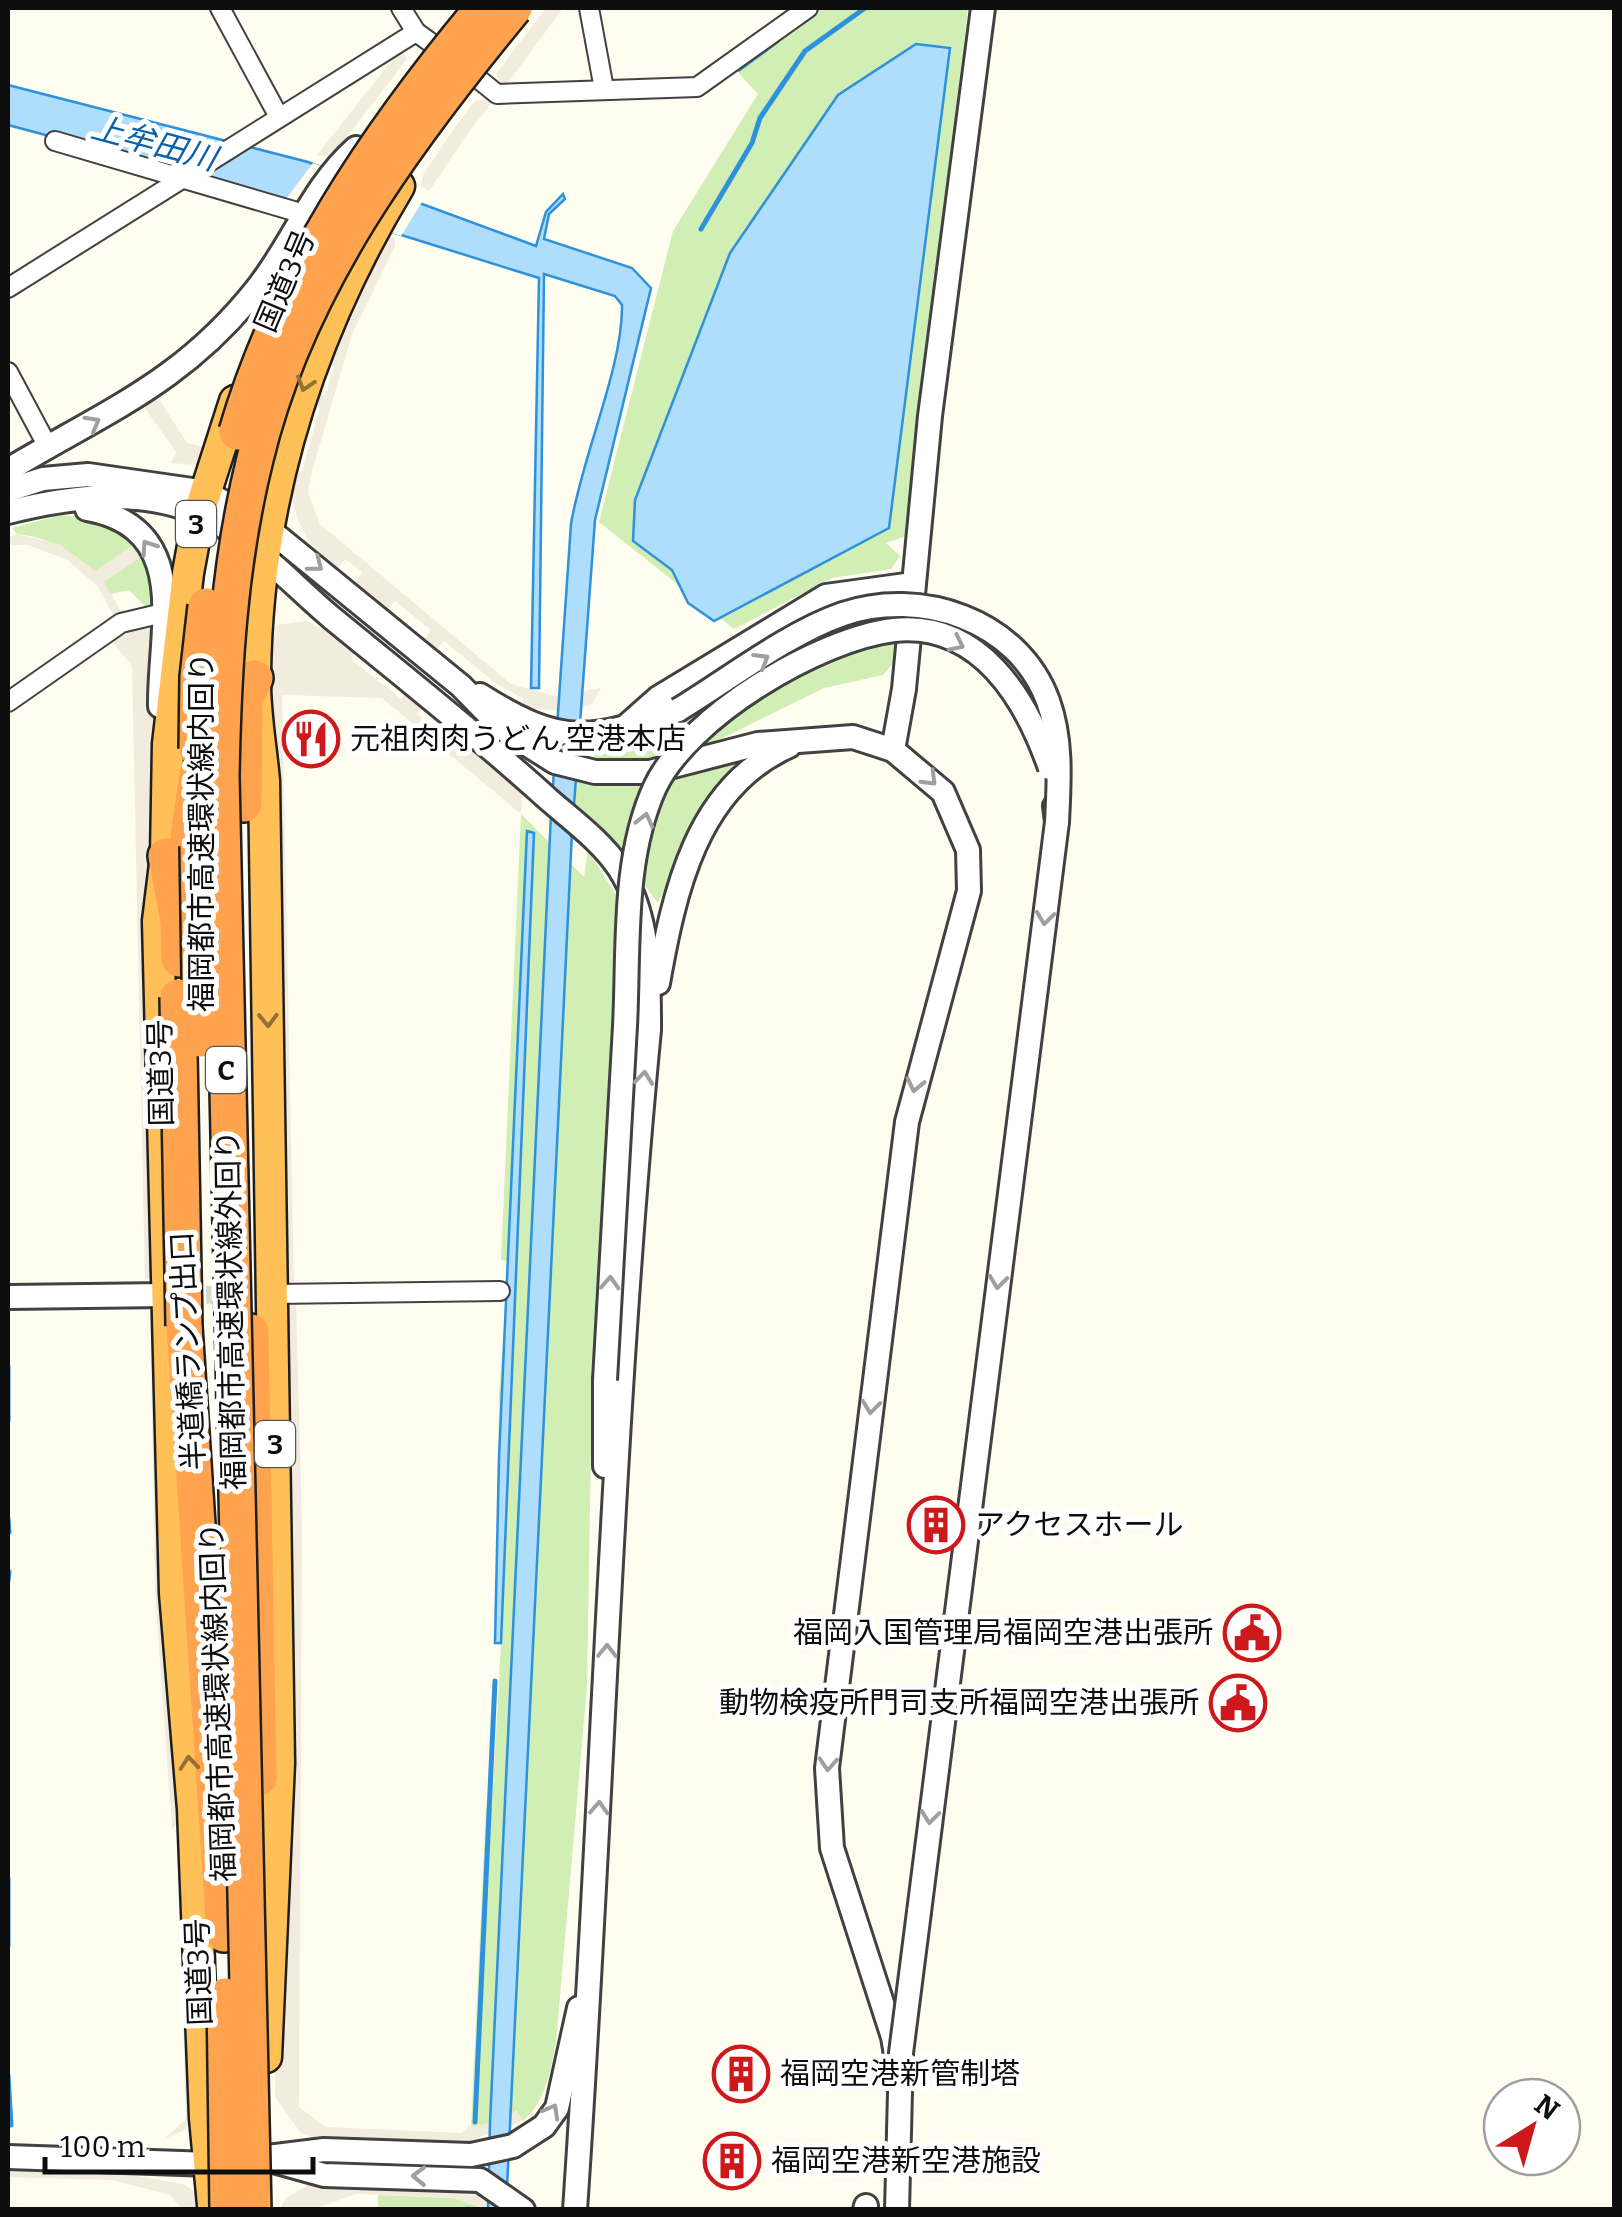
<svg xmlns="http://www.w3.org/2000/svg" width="1622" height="2217" font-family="Bitter,'Noto Sans JP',serif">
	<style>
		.green { fill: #d1eeb5 }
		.plaza { fill: #f1ecdd }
		.water { fill: #afddfc; stroke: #2e91db; stroke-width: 2.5 }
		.pier { fill: #fffcf0 }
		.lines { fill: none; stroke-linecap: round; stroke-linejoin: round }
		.stream { stroke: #2e91db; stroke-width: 5 }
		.minor-tunnel { stroke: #dbd8ce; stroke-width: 18; stroke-dasharray: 18 9; stroke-linecap: butt }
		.minor-casing { stroke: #414141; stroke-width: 22 }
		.tertiary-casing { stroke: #414141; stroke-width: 28 }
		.trunk-casing { stroke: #1f1f1f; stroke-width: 35 }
		.motorway-casing { stroke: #1f1f1f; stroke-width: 40 }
		.minor { stroke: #fff; stroke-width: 18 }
		.tertiary { stroke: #fff; stroke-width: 22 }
		.trunk { stroke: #ffc057; stroke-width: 30 }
		.motorway { stroke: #ffa34e; stroke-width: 35 }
		.tertiary-bridge-casing { stroke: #414141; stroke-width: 28; stroke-linecap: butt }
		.motorway-bridge-casing { stroke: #1f1f1f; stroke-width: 40; stroke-linecap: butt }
		.tertiary-bridge { stroke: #fff; stroke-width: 22 }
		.motorway-bridge { stroke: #ffa34e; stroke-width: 35 }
		.oneway { stroke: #937036 }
		.oneway2 { stroke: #9f9f9f }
		.labels { text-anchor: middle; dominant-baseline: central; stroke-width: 10; stroke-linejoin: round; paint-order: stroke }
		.shield { fill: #fff; stroke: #565656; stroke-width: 2.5 }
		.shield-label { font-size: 28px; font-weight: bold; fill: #0e0e0e }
		.street-label { font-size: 30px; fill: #0e0e0e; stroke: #fff }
		.poi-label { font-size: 30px; fill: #0e0e0e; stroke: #fff; text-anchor: start }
		.water-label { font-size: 32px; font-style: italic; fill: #0a62ad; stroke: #fff }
	</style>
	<rect width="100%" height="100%" fill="#fffcf0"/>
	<g class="green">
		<path d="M816 8H968L906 536 886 543 900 556 891 569 832 578 734 629 599 522 673 231 758 94 734 68Z"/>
		<path d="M60 515 101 519 139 541 95 572C71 551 49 537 17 534L12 528Z"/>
		<path d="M147 553 155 600 152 606 146 607 129 590 111 594 103 582Z"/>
		<path d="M901 642V654L883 675 824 688 684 757C749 702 812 649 901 642Z"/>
		<path d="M696 715 653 765 597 764 593 759 598 749 645 737Z"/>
		<path d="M742 756 698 816 658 903 642 882 655 817 671 773Z"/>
		<path d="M577 774 647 779 626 860 575 806Z"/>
		<path d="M521 814 584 877 588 851 624 907 591 1445 587 1685 556 2042C550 2071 546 2101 523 2121L516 2111 498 2122 471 2127 486 1807 492 1808 501 1644 495 1643 499 1395 509 1261 501 1260Z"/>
		<path d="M378 2195 453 2198 486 2209H378Z"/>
	</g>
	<g class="plaza">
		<path d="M546 8H563L504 88 496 74Z"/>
		<path d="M401 49 407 59 332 156 317 155Z"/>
		<path d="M495 98 468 133 429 191 421 185 423 175 456 126 475 101Z"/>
		<path d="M385 236 395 238V246L352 334 311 475 308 494 320 524 511 684 554 696 601 688 592 704 571 711 523 708V698L498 685 444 641 434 652 422 643 431 630 395 601 386 612 353 585 363 572 345 559 336 571 308 540 298 520 292 499 294 471 302 472 320 407 314 405 318 393 325 395 334 366 327 363 341 329 346 330 364 290 359 288Z"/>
		<path d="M156 395 187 443 204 447 197 465 171 463 176 452 142 404Z"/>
		<path d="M17 534 59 544 95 571 139 541 147 553 104 582 123 615 116 619 97 586 68 560 28 545H8V538Z"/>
		<path d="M306 621 339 636 357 650 351 659 401 699 407 693 422 706 417 714 462 751 469 745 523 791 521 814 382 698 282 695 294 1287 283 1281 271 660 276 625Z"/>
		<path d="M156 628 150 923 154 1274 145 1280 132 666 112 641 125 633 123 630Z"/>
		<path d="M287 1302H296L302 1524 299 2107 326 2127 462 2133 468 2127 498 2122 517 2110 523 2121 466 2142 316 2139 301 2133 275 2097 283 1309Z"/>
		<path d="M150 1304 159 1306 183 1819 172 1829 155 1591Z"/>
		<path d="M178 1843 191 2122 183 2131 164 2139 186 2119Z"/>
		<path d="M8 2170 120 2173 183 2184 198 2194 205 2209H182L170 2195 112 2180 8 2177Z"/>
		<path d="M315 2181 454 2187 485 2195 503 2209H486L453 2198 356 2194 314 2209 279 2210 286 2198Z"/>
	</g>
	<g class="water">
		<path d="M916 44 950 48 889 528 714 621 688 603 672 570 633 541 635 500 730 253 838 95Z"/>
		<path d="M8 85 308 162 536 246 546 212 563 194 565 199 549 214 544 239 632 268 651 288 595 520 572 832 506 2209H488L490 2123 551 814 571 524C582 456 623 367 622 305L615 296 544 274 539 688H531L539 278 286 199 8 125Z"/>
		<path d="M527 831 534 833 501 1643H495L499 1458Z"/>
	</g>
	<path class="pier" d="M313 163 342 173 422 202 401 236 286 199Z"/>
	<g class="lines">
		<g class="stream">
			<path d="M739 69 777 41"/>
			<path d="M701 229 752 143 760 118 805 51 865 8"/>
			<path d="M8 1367V1421"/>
			<path d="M8 1519 9 1532"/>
			<path d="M8 1581 9 1572"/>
			<path d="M8 1879V1946"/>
			<path d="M8 2075 11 2125"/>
			<path d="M475 2122 495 1681"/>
			<path d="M468 2210V2209"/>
		</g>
		<path class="minor-tunnel" d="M179 1295 274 1294"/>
		<g class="minor-casing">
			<g id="minor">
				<path d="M220 8 279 117"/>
				<path d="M401 8 416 32 434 45"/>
				<path d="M589 8 604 89"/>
				<path d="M476 77 497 94 697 87 808 8"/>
				<path d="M55 141 304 214"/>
				<path d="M8 288 416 32"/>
				<path d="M8 372 48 447"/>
				<path d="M8 702 121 623 163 613"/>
				<path d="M274 1294 500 1291"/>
			</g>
		</g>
		<g class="tertiary-casing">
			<g id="tertiary">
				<path d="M8 470C108 410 184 382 259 286 294 241 313 186 356 148"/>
				<path d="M8 490 43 479 88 475 206 492 266 527 461 686 503 729 555 762 595 772H650L758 744 853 737 893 750 943 792 968 850 969 891 907 1122 827 1768 832 1848 893 2037 897 2061"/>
				<path d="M85 500 87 509C193 528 159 629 160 706"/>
				<path d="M8 512C68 497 134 488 194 511 246 532 290 583 332 618 405 678 479 736 548 799 572 820 601 841 619 868 650 916 649 976 649 1030 611 1422 602 1817 575 2210"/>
				<path d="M480 695C562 747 590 741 678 710"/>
				<path d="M623 729 658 698 826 596 913 584"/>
				<path d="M893 750 904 689 930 416 983 8"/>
				<path d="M658 983C674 893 696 787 789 746"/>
				<path d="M8 1297 166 1295"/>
				<path d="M605 1380V1466"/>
				<path d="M919 1912 1057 822 1055 806"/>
				<path d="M8 2157 210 2164 324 2150 471 2155 513 2146 544 2126 557 2108 579 2008"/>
				<path d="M277 2162 324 2175 480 2180 523 2210"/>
				<path d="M865 2210 866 2206"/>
			</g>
		</g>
		<g class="trunk-casing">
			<g id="trunk">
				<path d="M266 2057 279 1763 264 781C261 746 254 710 255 675 257 500 309 336 399 186"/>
				<path d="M213 2205 205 2118 193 1809 175 1593 158 921 166 856 168 744 188 573 199 513 235 401"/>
			</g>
		</g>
		<g class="motorway-casing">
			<g id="motorway">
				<path d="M244 804 245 701 255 678"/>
				<path d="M166 856 178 922 179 959"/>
				<path d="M189 877 188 837 197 774"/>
				<path d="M184 1326 224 1934"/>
				<path d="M251 1332 259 1778"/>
			</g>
		</g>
		<use href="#minor" class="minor"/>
		<use href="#tertiary" class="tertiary"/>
		<use href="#trunk" class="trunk"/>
		<use href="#motorway" class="motorway"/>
		<g class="tertiary-bridge-casing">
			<g id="tertiary-bridge">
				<path d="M678 710C729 679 788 633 843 614 920 588 1018 619 1048 701 1062 740 1059 781 1057 822"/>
				<path d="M605 1380C612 1262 618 1144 625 1026 629 949 622 859 655 787 688 717 818 639 894 630 980 621 1026 699 1050 768"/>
				<path d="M897 2210 901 2053 919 1912"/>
			</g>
		</g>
		<g class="motorway-bridge-casing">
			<g id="motorway-bridge">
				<path d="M237 432C284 272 377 135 483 8"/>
				<path d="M197 749 198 677 206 606"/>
				<path d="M198 846 201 1039"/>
				<path d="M178 997 184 1326"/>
				<path d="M225 1996 228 2210"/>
				<path d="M253 2210 221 776C223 669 229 563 255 459 296 287 404 141 514 8"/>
			</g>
		</g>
		<use href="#tertiary-bridge" class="tertiary-bridge"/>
		<use href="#motorway-bridge" class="motorway-bridge"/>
	</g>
	<defs><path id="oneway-chevron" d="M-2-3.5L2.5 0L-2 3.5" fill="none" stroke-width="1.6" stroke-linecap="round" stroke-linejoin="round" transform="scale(2.5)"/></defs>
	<g class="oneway">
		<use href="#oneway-chevron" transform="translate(305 384) rotate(107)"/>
		<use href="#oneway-chevron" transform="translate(268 1020) rotate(89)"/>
		<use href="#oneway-chevron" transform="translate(189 1763) rotate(-95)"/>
	</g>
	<g class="oneway2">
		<use href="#oneway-chevron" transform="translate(93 423) rotate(-29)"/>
		<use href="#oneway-chevron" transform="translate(148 547) rotate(-124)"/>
		<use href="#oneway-chevron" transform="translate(316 565) rotate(38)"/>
		<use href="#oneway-chevron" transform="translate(957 644) rotate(26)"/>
		<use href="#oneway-chevron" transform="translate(762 660) rotate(-31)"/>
		<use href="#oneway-chevron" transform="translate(930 779) rotate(45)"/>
		<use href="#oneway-chevron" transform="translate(645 820) rotate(-76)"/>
		<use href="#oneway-chevron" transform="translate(1045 918) rotate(97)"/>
		<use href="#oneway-chevron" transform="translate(644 1078) rotate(-84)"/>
		<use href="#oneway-chevron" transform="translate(915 1085) rotate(103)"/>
		<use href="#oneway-chevron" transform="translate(998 1282) rotate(97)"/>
		<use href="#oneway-chevron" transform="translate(610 1283) rotate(-87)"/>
		<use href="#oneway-chevron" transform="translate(871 1407) rotate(97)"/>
		<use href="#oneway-chevron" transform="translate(607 1651) rotate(-89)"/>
		<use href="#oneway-chevron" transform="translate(828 1764) rotate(94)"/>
		<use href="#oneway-chevron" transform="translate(599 1808) rotate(-87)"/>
		<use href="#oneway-chevron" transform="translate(930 1817) rotate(97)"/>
		<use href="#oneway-chevron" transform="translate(552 2111) rotate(-61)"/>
		<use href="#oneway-chevron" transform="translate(419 2176) rotate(-179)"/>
	</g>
	<defs>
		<g id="restaurant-ring" transform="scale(2.875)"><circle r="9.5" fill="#fff" stroke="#cd181c" stroke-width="1.5"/><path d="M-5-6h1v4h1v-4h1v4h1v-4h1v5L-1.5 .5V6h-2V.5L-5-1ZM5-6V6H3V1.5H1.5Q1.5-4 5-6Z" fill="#cd181c"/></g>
		<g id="building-ring" transform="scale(2.875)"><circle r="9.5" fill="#fff" stroke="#cd181c" stroke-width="1.5"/><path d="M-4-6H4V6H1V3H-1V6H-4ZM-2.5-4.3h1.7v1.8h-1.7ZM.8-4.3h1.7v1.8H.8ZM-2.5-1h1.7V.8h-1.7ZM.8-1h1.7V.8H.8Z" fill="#cd181c"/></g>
		<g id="civic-ring" transform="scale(2.875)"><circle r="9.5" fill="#fff" stroke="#cd181c" stroke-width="1.5"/><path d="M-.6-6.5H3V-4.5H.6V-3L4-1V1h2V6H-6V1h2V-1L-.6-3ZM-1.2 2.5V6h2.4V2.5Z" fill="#cd181c"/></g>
	</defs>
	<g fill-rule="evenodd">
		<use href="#restaurant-ring" x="311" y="739"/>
		<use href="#building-ring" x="936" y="1525"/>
		<use href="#civic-ring" x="1252" y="1633"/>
		<use href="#civic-ring" x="1238" y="1703"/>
		<use href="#building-ring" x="741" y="2074"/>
		<use href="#building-ring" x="732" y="2161"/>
	</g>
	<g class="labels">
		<g class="shield">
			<rect x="176" y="501" width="40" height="46" rx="8"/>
			<rect x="206" y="1047" width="40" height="46" rx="8"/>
			<rect x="255" y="1421" width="40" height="46" rx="8"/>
		</g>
		<g class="shield-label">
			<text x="196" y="524">3</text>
			<text x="226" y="1070">C</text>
			<text x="275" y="1444">3</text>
		</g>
		<g class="street-label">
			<text transform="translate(285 281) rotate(-67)">国道3号</text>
			<text transform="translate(202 832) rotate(-90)">福岡都市高速環状線内回り</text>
			<text transform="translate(161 1073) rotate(-91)">国道3号</text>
			<text transform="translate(231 1310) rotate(-91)">福岡都市高速環状線外回り</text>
			<text transform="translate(188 1351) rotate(-93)">半道橋ランプ出口</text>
			<text transform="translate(218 1702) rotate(-92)">福岡都市高速環状線内回り</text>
			<text transform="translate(199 1972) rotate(-92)">国道3号</text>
		</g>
		<g class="poi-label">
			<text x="350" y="739">元祖肉肉うどん 空港本店</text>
			<text x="975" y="1525">アクセスホール</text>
			<text x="1213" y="1633" text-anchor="end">福岡入国管理局福岡空港出張所</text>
			<text x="1199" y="1703" text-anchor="end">動物検疫所門司支所福岡空港出張所</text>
			<text x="780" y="2074">福岡空港新管制塔</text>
			<text x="771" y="2161">福岡空港新空港施設</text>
		</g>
		<g class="water-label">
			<text transform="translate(154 143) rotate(15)">上牟田川</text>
		</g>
	</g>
	<rect width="1622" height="2217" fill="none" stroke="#0e0e0e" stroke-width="20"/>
	<g transform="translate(1532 2127) rotate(37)"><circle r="48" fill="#ffffff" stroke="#9f9f9f" stroke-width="2.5"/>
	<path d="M0-8L18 38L0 25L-18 38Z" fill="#cd181c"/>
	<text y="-15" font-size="28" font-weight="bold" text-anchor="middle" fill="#0e0e0e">N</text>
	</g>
	<path d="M45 2157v15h268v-15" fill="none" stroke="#0e0e0e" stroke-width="5"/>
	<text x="60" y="2157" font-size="30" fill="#0e0e0e" stroke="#ffffff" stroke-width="8" paint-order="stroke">100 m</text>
</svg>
